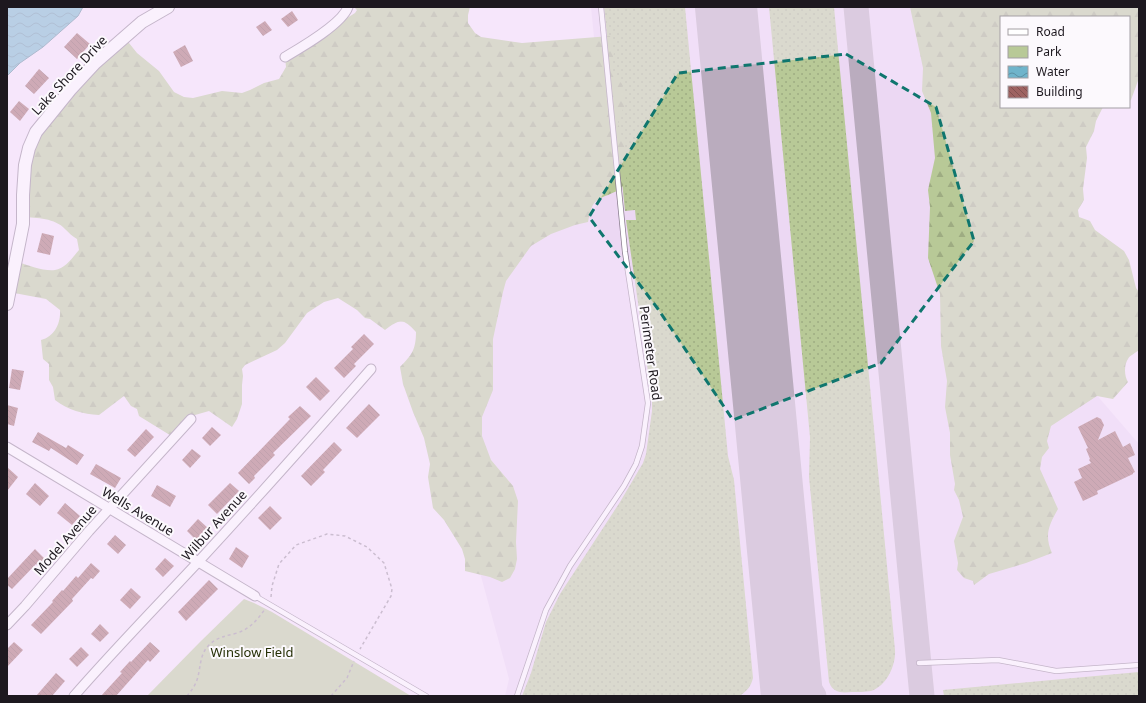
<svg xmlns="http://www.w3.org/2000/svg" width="1146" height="703" font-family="'Noto Sans',sans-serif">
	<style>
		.built { fill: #ecd8f3 }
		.grass { fill: url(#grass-dots) }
		.forest { fill: url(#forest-firs) }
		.green { fill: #b8c997 }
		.water { fill: url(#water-waves); stroke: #568597 }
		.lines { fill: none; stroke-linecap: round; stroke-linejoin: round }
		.taxiway { stroke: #baacbe; stroke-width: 25 }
		.runway { stroke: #baacbe; stroke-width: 62 }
		.building { fill: url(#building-back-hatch) }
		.service-casing { stroke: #897c8e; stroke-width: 6 }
		.minor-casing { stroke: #897c8e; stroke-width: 11 }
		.tertiary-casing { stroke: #897c8e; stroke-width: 14 }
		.path { stroke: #988d9b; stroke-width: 1.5; stroke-dasharray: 3 3; stroke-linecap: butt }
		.service { stroke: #fff; stroke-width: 4.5 }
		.minor { stroke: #fff; stroke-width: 9 }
		.tertiary { stroke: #fff; stroke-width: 12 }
		.marked { fill: none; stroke: #0f766e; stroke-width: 3; stroke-dasharray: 8 5; stroke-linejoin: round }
		.labels { text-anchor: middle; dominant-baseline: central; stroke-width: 4; stroke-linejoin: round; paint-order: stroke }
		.street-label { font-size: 13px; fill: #1d181f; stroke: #fcf9fd }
		.park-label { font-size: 13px; fill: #263006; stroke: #fcf9fd }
	</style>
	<defs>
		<pattern id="grass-dots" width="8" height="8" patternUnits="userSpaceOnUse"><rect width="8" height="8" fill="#b8c997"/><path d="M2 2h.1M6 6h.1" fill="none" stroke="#9eac82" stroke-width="1.8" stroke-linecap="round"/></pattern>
		<pattern id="forest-firs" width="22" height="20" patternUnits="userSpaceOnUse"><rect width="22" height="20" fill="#b8c997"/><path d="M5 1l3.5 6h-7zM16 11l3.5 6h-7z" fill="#9eac82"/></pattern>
		<pattern id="water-waves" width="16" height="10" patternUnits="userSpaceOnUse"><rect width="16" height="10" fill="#6fb4cb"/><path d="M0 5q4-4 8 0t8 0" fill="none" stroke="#5b91a4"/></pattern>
		<pattern id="building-back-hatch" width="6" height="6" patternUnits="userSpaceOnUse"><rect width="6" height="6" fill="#9e6362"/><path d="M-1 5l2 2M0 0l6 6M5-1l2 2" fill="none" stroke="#805150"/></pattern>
	</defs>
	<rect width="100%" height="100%" fill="#f6e6fb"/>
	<path class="built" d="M591 7H1029L1001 17V107L1075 370 1139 444V696H505L509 679 476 558 448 337 605 147Z"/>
	<g class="grass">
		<path d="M604 7H685L728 456 734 480 753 678C751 686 748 690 741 695L522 696 531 673 546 622 560 594 620 502 643 463 646 454 652 411V399L626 220H636L635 210 625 211Z"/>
		<path d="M769 7H834L895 650C896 665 887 686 871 691 865 692 858 692 852 692 841 693 833 693 829 682L809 477 810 437Z"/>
		<path d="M1139 672V696H944L943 690Z"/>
	</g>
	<g class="forest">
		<path d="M354 7H470L468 15V23L475 33 481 37 522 43 610 36 614 53 611 64 613 74 622 84 625 105 619 117 618 122C622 139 636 178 619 190 616 192 611 193 608 195 591 201 592 206 588 222L575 225 551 234 531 246 506 281 503 292 493 339V390L482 417V436L491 460 513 486 518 501 516 542 517 559 515 569 510 578 502 582 490 577 465 571V559L462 549 444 520 433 508 428 477 430 464 424 438 413 412 403 384 400 367C412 355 416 349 416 332 403 318 400 319 385 330L370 319 365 318 357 310 338 298 324 302 307 313 285 343 277 350 245 365 242 369 243 376 242 385V404L237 419 232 427 209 411 195 415 175 437H173L139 416 137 409 131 406 124 396 99 415C83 414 68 410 55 400L53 387 49 380V364L43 359 41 340C55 337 61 322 60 310L46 299 9 292 18 262C27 265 46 272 55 270 65 269 73 257 79 250L77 239C72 236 69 233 65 229 55 218 37 218 23 217L34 135 125 38 137 53 159 71 174 92 184 97 193 98 222 91 242 93 250 90 264 83 279 79 286 67 285 57 355 13 357 10Z"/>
		<path d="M910 7H1139V78L1131 100 1129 101V17H1001V107H1103L1096 121 1094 131 1086 147 1087 158 1083 189 1084 200 1078 210 1079 217 1090 221 1095 230 1124 251 1129 260 1136 288 1139 292V350C1136 353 1130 355 1128 359 1124 364 1124 376 1128 382L1113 399 1097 396 1051 426 1047 441 1049 448 1042 457 1040 469 1058 509C1049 525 1044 535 1052 553L1026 563 989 574 974 585 973 581 964 578 957 570 958 563 954 541 963 517 959 500 954 490 955 484 950 455V433L945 407 947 381 941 346 940 294 928 258 930 207 928 190 935 158 931 113 922 91 923 68Z"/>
	</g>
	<path class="green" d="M244 599 254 603 272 612 411 696H147L200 642Z"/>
	<path class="water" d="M7 7H83L78 16 43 47 20 63 7 76Z"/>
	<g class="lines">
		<g class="taxiway">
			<path d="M856 7 922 696"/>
			<path d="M788 657 814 696"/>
			<path d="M777 696 784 685 788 657"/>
		</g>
		<path class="runway" d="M726 7 792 696"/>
	</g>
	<g class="building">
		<path d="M292 11 298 20 288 27 281 19Z"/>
		<path d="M265 21 272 30 263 36 256 27Z"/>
		<path d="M77 33 90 44 77 59 64 47Z"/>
		<path d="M185 45 193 61 181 67 173 52Z"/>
		<path d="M39 69 49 78 34 94 25 86Z"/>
		<path d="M19 101 29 109 20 121 10 112Z"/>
		<path d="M42 233 54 236 50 255 37 252Z"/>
		<path d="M364 334 374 344 354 364 356 366 344 378 334 368 353 349 351 347Z"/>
		<path d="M12 369 24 371 20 390 9 388Z"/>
		<path d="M316 377 330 391 320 401 306 387Z"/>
		<path d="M369 404 380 415 357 438 346 428Z"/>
		<path d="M7 405 18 408 14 426 7 424Z"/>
		<path d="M300 406 311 416 273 453 275 455 254 476 255 478 249 484 238 473 290 419 288 417Z"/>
		<path d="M1097 417 1101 419 1104 425 1098 440 1115 431 1123 447 1130 443 1135 455 1128 458 1135 472 1133 473V474L1097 491 1098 494 1083 501 1074 482 1082 478 1078 469 1091 463 1089 460 1090 459 1086 449 1088 448 1078 427Z"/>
		<path d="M212 427 221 435 210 446 202 438Z"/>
		<path d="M146 429 154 437 135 457 127 450Z"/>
		<path d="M38 432 66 448 68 445 84 455 77 465 51 448 49 451 32 442Z"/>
		<path d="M334 442 342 450 323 470 325 472 311 486 301 476Z"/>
		<path d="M192 449 201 456 190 468 182 460Z"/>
		<path d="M96 464 121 478 115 488 90 474Z"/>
		<path d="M7 467 18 477 7 491Z"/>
		<path d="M35 483 49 496 40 506 26 494Z"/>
		<path d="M230 483 239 491 217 514 208 505Z"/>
		<path d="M157 485 176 496 170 507 151 496Z"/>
		<path d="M65 503 80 516 72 525 57 513Z"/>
		<path d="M270 506 282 518 270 530 258 518Z"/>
		<path d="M198 519 209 529 197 541 187 531Z"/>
		<path d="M115 535 126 545 118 554 107 544Z"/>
		<path d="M236 547 249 556 242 568 229 559Z"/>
		<path d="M35 549 46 560 39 566 36 564 12 589 7 585V579Z"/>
		<path d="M165 558 174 566 163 577 155 569Z"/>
		<path d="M91 563 100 571 93 579 91 578 72 599 73 601 41 634 31 625 53 602 52 601 62 590 63 591 76 576 78 578Z"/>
		<path d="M209 580 218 589 186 621 178 612Z"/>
		<path d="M131 588 141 597 130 609 120 600Z"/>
		<path d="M100 624 109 633 100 642 91 634Z"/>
		<path d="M14 642 23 650 7 667V649Z"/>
		<path d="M150 642 160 651 150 662 148 660 116 696H101L122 673 120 672 130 661 131 662Z"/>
		<path d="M81 647 89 655 77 667 69 659Z"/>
		<path d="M56 673 65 681 52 696H36Z"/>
	</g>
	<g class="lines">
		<g class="service-casing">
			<g id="service">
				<path d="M255 596 426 696"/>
				<path d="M919 663 998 660 1056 671 1139 665"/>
				<path d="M517 696 546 610 570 566 624 486 636 464 642 446 648 403 625 252 601 7"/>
			</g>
		</g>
		<g class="minor-casing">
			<g id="minor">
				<path d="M285 57C302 47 342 24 348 7"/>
				<path d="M7 447 255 596"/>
				<path d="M7 625 25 606 89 531 191 419"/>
				<path d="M74 696C114 650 157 606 199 561 257 498 314 434 371 369"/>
			</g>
		</g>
		<g class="tertiary-casing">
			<path id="tertiary" d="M7 304 23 224V195L25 165 29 148 36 132 70 90 95 63 142 22 168 7"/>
		</g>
		<g class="path">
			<path d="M271 597 272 586 279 564 296 545 327 534 345 536 367 547 384 563 392 589 391 596 360 649"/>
			<path d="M187 696C191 691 195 686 197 680 201 668 199 655 209 645 217 637 226 636 237 633 250 629 258 619 265 609"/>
			<path d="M331 696 347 678 354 661"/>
		</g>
		<use href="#service" class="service"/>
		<use href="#minor" class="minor"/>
		<use href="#tertiary" class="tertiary"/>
	</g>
	<path d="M0 0H1146V703H0ZM846 54 936 107 974 241 881 363 733 420 658 309 589 217 678 73Z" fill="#f6e6fb" fill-opacity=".55" fill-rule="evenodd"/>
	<path class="marked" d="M846 54 936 107 974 241 881 363 733 420 658 309 589 217 678 73Z"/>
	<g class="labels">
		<g class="street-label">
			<text transform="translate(69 75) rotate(-47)">Lake Shore Drive</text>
			<text transform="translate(651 353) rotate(82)">Perimeter Road</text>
			<text transform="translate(138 511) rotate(31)">Wells Avenue</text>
			<text transform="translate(214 525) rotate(-48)">Wilbur Avenue</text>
			<text transform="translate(65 540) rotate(-49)">Model Avenue</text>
		</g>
		<g class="park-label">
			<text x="252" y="652">Winslow Field</text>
		</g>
	</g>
	<rect width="1146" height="703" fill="none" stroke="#1d181f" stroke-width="16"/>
	<rect x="1000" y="16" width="130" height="92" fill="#fcf9fd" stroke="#a39fa4"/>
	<rect x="1008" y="29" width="20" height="6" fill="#ffffff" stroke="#a39fa4"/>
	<text x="1036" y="36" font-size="12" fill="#1d181f">Road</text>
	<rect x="1008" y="46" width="20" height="12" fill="#b8c997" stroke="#a39fa4"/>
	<text x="1036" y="56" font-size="12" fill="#1d181f">Park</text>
	<rect x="1008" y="66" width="20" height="12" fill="url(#water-waves)" stroke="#a39fa4"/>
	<text x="1036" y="76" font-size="12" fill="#1d181f">Water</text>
	<rect x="1008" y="86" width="20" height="12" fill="url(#building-back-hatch)" stroke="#a39fa4"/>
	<text x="1036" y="96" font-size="12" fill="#1d181f">Building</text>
</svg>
